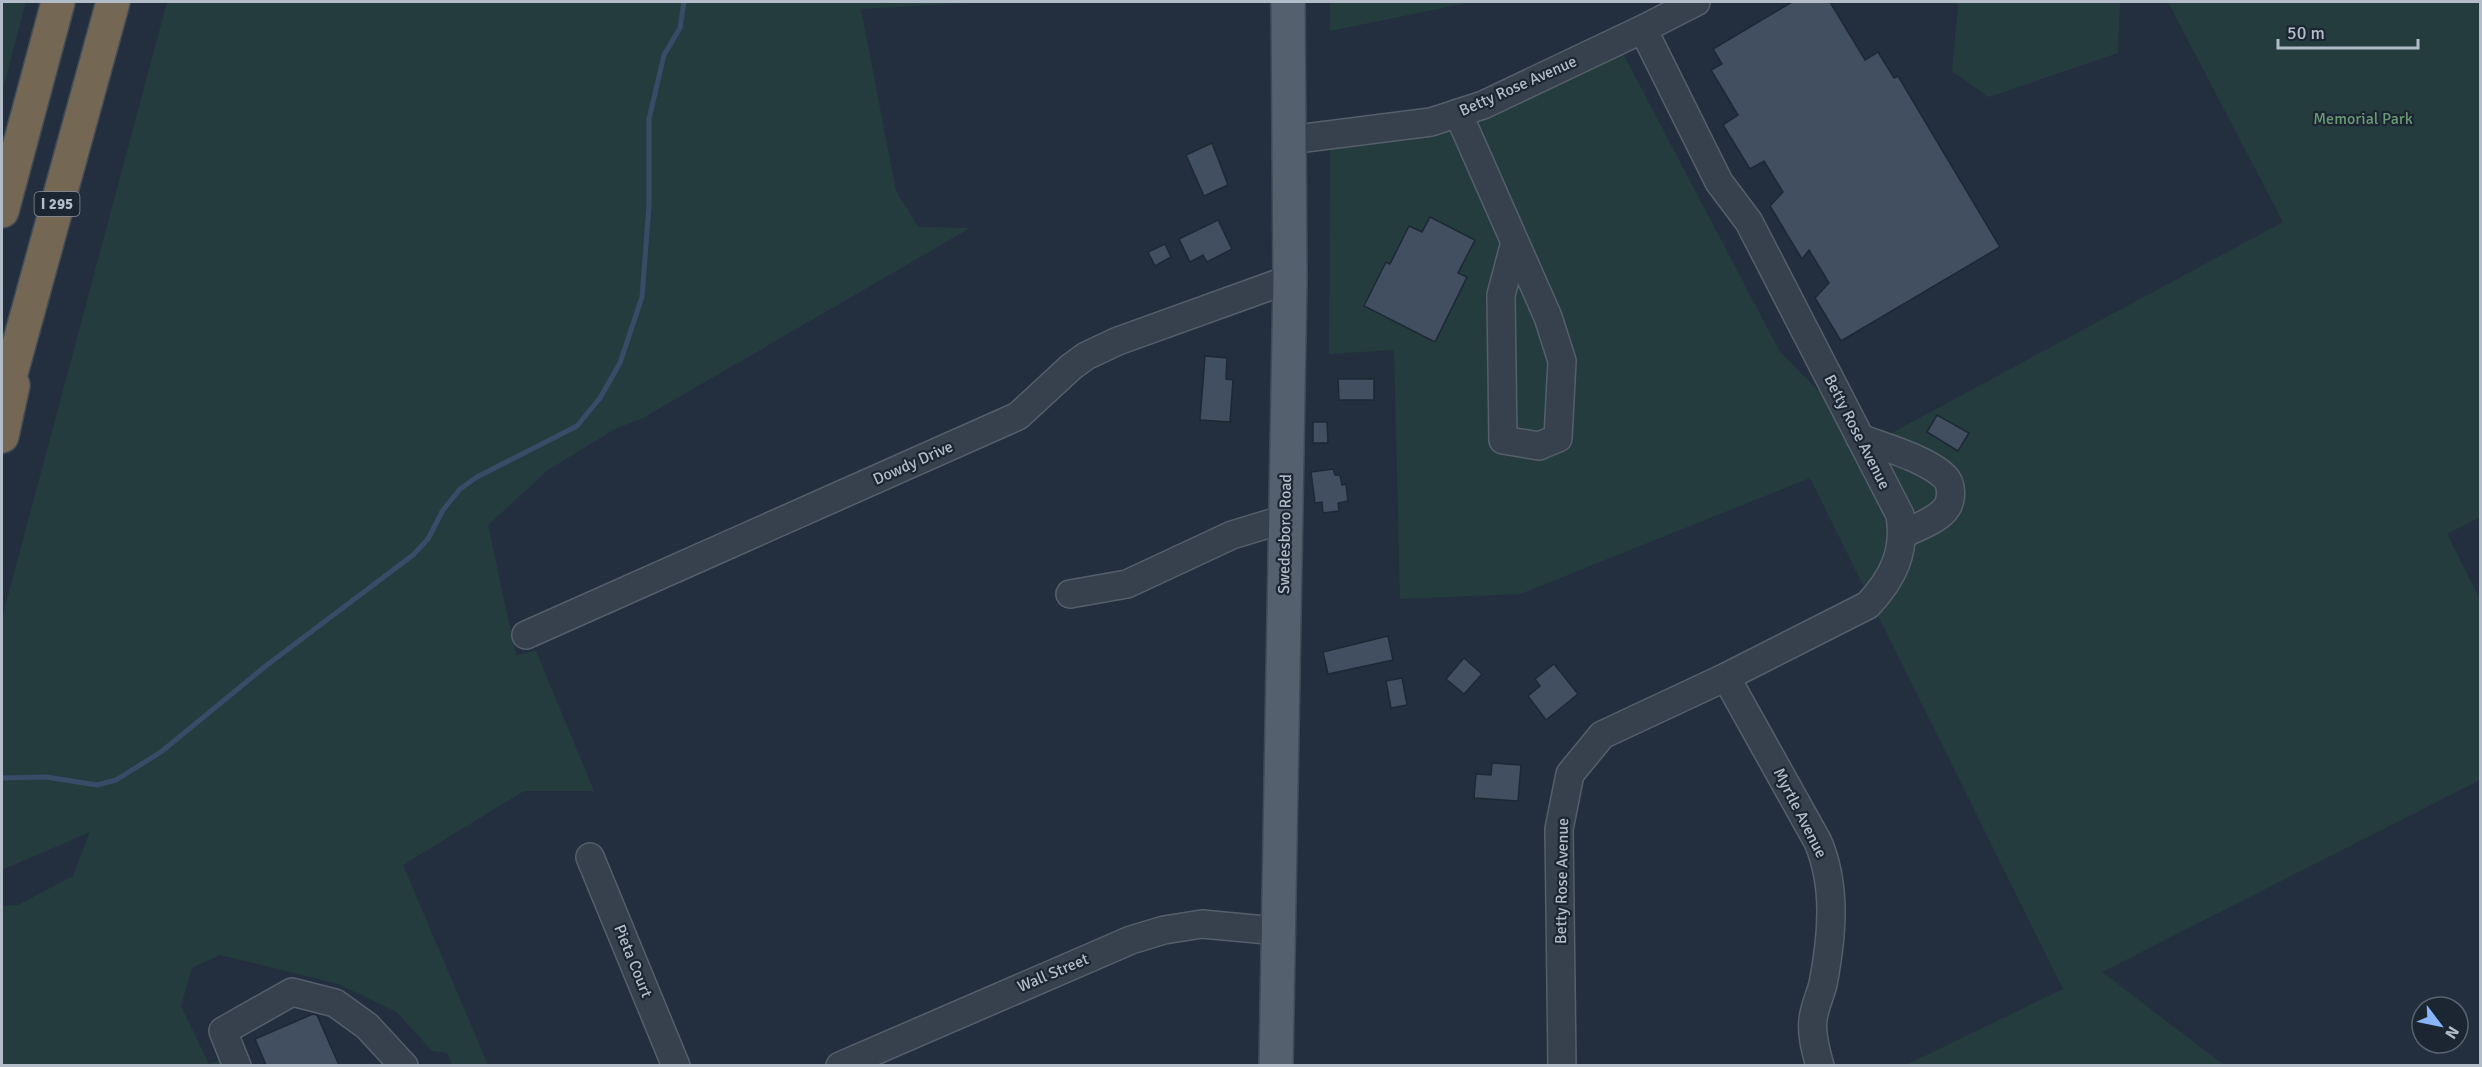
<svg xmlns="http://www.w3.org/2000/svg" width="2482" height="1067" font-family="Signika,sans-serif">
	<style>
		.green { fill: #253c3f }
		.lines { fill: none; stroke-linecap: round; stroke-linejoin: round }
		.stream { stroke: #384c68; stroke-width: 5 }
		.building { fill: #424f60; stroke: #1e2835; stroke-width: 1.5 }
		.minor-casing { stroke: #555f6c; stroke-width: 30 }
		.major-casing { stroke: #404a57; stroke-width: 36 }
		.highway-casing { stroke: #424c59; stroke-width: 36 }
		.minor { stroke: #37414e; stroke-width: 27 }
		.major { stroke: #55606e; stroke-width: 33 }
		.highway { stroke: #746754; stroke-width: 33 }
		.labels { text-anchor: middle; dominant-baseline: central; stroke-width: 4.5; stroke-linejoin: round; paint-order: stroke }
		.shield { fill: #1c2633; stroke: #868f9c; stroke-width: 1.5 }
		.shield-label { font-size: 15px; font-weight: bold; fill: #b3bcc9 }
		.street-label { font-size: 16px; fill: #b3bcc9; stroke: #1c2633 }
		.park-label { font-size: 16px; fill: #6a9b75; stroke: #1c2633 }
	</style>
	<rect width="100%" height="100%" fill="#232f3e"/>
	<g class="green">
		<path d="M2 2H26L2 92Z"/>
		<path d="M167 2H989L861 9 896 191 918 227 970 228 643 418 615 429 548 470 488 525 516 655 536 651 594 791H524L403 865 488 1065H452L447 1053 432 1051 397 1012 338 984 220 955 192 968 181 1006 209 1064 222 1059 225 1065H2V906L18 905 73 876 90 832 2 870V618Z"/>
		<path d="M1330 2H1472L1330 31Z"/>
		<path d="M1956 2H2120L2118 53 1989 97 1952 71 1958 5Z"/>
		<path d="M2168 2H2480V517L2447 534 2480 600V780L2102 972 2224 1065H1906L2063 989 1810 478 1520 594 1400 599 1394 350 1329 354 1330 139 1456 120 1619 46 1780 352 1871 444 2283 222Z"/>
	</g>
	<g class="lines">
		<path class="stream" d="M2 778 46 777 97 785 116 780 161 752 267 665 413 555 428 539 443 510 460 489 477 477 577 426 600 398 620 363 642 297 649 206V119L664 55 680 28 684 2"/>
	</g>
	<g class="building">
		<path d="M1792 2H1830L1865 60 1878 52 1894 78 1898 76 2000 247 1841 341 1815 298 1829 283 1809 250 1802 259 1770 206 1783 192 1764 161 1750 169 1723 125 1738 115 1711 70 1722 64 1713 49Z"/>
		<path d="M1212 143 1228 185 1204 196 1186 155Z"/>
		<path d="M1430 217 1475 240 1458 273 1467 277 1435 342 1364 306 1386 262 1390 264 1409 226 1422 232Z"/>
		<path d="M1218 220 1232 249 1207 262 1203 255 1190 262 1179 239Z"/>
		<path d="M1165 244 1171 257 1155 266 1148 252Z"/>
		<path d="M1205 356 1227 358 1226 379 1233 380 1230 422 1200 420Z"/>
		<path d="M1338 379H1374V400H1339Z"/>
		<path d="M1937 415 1969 433 1958 451 1927 432Z"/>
		<path d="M1313 422H1327L1328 443H1313Z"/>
		<path d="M1333 469 1335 475H1340L1342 485 1346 484 1348 501 1338 503 1339 511 1323 513 1322 502 1315 503 1311 472Z"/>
		<path d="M1388 636 1393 660 1328 674 1323 652Z"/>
		<path d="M1464 658 1482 674 1464 694 1446 679Z"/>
		<path d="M1554 664 1578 694 1546 720 1528 696 1540 686 1535 679Z"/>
		<path d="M1402 678 1407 705 1391 708 1386 681Z"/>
		<path d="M1492 763 1521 765 1518 801 1474 798 1476 774 1491 775Z"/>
		<path d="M313 1014 317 1015 339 1065H266L255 1039Z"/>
	</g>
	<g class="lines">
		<g class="minor-casing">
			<g id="minor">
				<path d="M1643 29 1696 2"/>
				<path d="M1458 113 1548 317 1562 361 1558 438 1539 446 1503 440 1501 295 1515 242"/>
				<path d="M1289 140 1431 122 1483 105 1643 29 1719 182 1749 222 1900 515C1906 552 1893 578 1868 605L1726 677 1602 735 1570 774 1559 829 1562 1066"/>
				<path d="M1860 438C1884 447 1927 459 1945 477 1952 484 1952 499 1947 507 1939 520 1917 527 1903 534"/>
				<path d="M1070 594 1127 584 1232 535 1285 519"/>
				<path d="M526 635 1018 416 1071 367 1086 356 1118 341 1290 279"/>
				<path d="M1726 677 1818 842C1837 887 1832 937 1823 984 1820 996 1814 1008 1813 1020 1811 1034 1816 1052 1820 1066"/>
				<path d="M590 857 676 1066"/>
				<path d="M237 1066 223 1031 292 992 335 1003 367 1026 404 1066"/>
				<path d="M840 1066 1131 940 1164 930 1202 924 1277 931"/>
			</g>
		</g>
		<g class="major-casing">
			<path id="major" d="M1276 1066 1290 279 1288 2"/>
		</g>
		<g class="highway-casing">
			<g id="highway">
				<path d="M2 211 58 2"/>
				<path d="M2 406 113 2"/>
				<path d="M2 436 13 385"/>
			</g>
		</g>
		<use href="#minor" class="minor"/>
		<use href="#major" class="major"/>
		<use href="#highway" class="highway"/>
	</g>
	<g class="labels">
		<rect class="shield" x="34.5" y="192" width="45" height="24" rx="4.5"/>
		<g class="shield-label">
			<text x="57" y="204">I 295</text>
		</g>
		<g class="street-label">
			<text transform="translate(1518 86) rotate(-24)">Betty Rose Avenue</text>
			<text transform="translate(1857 432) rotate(63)">Betty Rose Avenue</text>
			<text transform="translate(913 463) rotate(-24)">Dowdy Drive</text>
			<text transform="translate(1285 534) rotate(-89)">Swedesboro Road</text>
			<text transform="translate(1800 813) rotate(63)">Myrtle Avenue</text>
			<text transform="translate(1562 881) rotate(-89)">Betty Rose Avenue</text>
			<text transform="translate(633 961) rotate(68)">Pieta Court</text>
			<text transform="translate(1053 973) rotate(-23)">Wall Street</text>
		</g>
		<g class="park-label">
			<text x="2363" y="119">Memorial Park</text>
		</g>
	</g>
	<rect width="2482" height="1067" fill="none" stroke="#b3bcc9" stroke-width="6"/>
	<g transform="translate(2440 1025) rotate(122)"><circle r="28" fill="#1c2633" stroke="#58626f" stroke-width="1.5"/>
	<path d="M0-4.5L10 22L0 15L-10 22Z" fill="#88b4fa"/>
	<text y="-9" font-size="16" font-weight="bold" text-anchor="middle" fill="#b3bcc9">N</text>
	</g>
	<path d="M2278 39v9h140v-9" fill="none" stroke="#b3bcc9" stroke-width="3"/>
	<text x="2287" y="39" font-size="18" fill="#b3bcc9" stroke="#1c2633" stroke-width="4.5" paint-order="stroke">50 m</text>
</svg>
